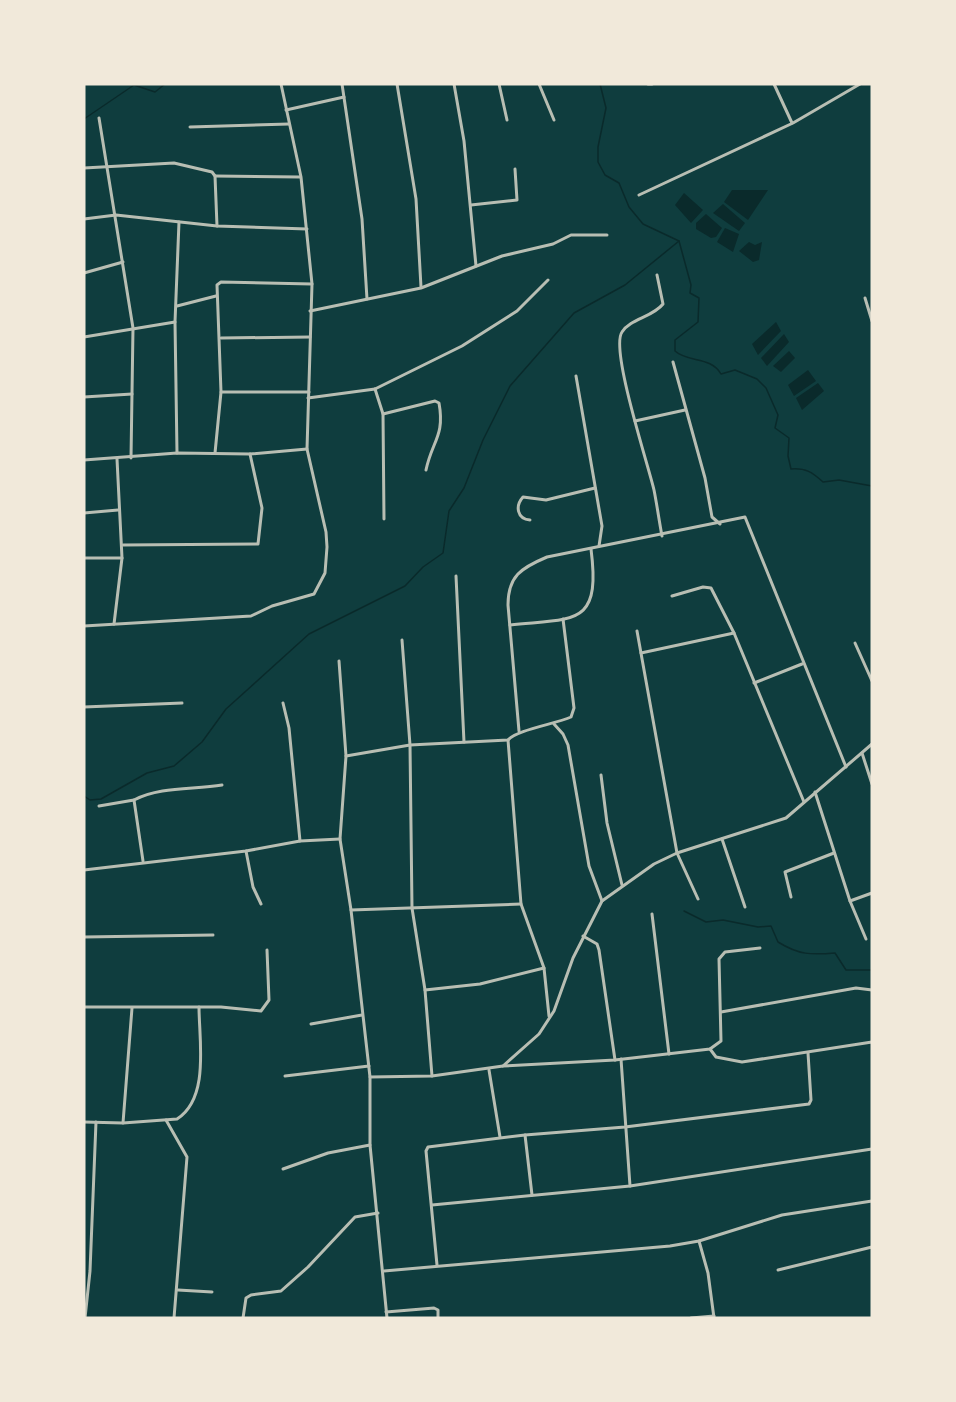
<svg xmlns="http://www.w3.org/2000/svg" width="956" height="1402" font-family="'PT Sans Narrow',sans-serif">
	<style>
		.water { fill: #0a2a2b }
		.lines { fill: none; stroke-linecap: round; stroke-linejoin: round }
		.stream { stroke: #0a2a2b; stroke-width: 1.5 }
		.minor { stroke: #b8beb3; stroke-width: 3 }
	</style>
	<rect width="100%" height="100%" fill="#0f3d3e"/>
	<g class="water">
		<path d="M732 190H768L748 220 724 202Z"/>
		<path d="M684 193 703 210 691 223 675 205Z"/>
		<path d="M723 204 745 223 739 231 713 213Z"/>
		<path d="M706 214 722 228 716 237 711 238 696 229V223Z"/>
		<path d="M725 228 739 234 733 252 717 242Z"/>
		<path d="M749 242 755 245 762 242 759 260 753 262 739 251Z"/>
		<path d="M776 322 781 331 758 355 752 344Z"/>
		<path d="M784 334 789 342 767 366 761 358Z"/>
		<path d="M789 351 795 358 781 372 773 366Z"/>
		<path d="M808 370 816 381 794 396 788 385Z"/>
		<path d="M818 383 824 391 802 410 796 398Z"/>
	</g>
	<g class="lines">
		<g class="stream">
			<path d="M600 84 606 108 598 147V162L605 175 619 183 629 207 643 224 679 241 691 285 690 293 699 298 698 322 675 340V351C688 363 711 356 721 374L735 370 757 379 766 388 778 415 775 428 789 438 788 456 791 469C806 468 812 472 823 482L839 480 872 486"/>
			<path d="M84 119 134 85 155 92 165 84"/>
			<path d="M84 796 90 800 101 799 147 773 174 766 202 742 226 709 309 634 405 586 423 567 443 553 449 511 464 488 483 440 510 386 574 313 625 285 679 241"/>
			<path d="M684 911 706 922 723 920 758 927 771 926 778 942C799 955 811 955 835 953L846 970H872"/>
		</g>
		<g class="minor">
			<path d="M342 84 362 219 367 299"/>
			<path d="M397 84 416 199 421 287"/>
			<path d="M454 84 464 141 476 266"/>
			<path d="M499 84 507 120"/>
			<path d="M539 84 554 120"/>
			<path d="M648 84H652"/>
			<path d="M774 84 792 123"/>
			<path d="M286 110 344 97"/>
			<path d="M99 118 133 328 131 458"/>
			<path d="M190 127 289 124"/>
			<path d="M84 168 174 163 212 172 215 176 217 226"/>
			<path d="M215 176 300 177"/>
			<path d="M639 195 793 123 860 84"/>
			<path d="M471 205 517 200 515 169"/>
			<path d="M84 219 116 215 217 226 307 229"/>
			<path d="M84 273 123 262"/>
			<path d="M657 275 663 304C653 317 630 319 622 332 610 349 648 464 654 490 657 505 659 520 662 536"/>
			<path d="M865 298 872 321"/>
			<path d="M177 306 216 296"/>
			<path d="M310 311 421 288 502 256 553 244 571 235H607"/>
			<path d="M84 337 175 322"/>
			<path d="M221 338 310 337"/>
			<path d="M673 362 705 478 712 517 720 524"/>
			<path d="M576 376 602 526 599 546"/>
			<path d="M375 389 383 414 384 519"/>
			<path d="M221 392H309"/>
			<path d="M84 397 132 394"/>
			<path d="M308 398 375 389 462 346 517 311 548 280"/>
			<path d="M383 414 435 401 439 403C445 436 432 441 426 470"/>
			<path d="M635 421 685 410"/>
			<path d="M177 453 175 322 179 222"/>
			<path d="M215 453 221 392 217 285 221 282 312 284"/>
			<path d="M84 460 177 453 250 454 307 449"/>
			<path d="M84 513 118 510"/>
			<path d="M530 520C517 519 515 506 523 497L546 500 595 488"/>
			<path d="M123 545 258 544 262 508 250 454"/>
			<path d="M84 558H122"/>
			<path d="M456 576 464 742"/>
			<path d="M672 596 703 587 711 588 734 633 804 802"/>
			<path d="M114 624 122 558 117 459"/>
			<path d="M510 625C575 618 601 627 591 549"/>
			<path d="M84 626 251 616 272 606 314 594 325 573 327 547 326 532 307 449 312 284 301 177 281 84"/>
			<path d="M637 631 677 853 698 899"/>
			<path d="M402 640 410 745 412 908 425 990 432 1076"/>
			<path d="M855 643 872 681"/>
			<path d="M641 653 734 633"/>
			<path d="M339 661 346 756 340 839 351 910 370 1077V1145L387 1318"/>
			<path d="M754 683 802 664"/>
			<path d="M283 703 289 728 300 841"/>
			<path d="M84 707 182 703"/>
			<path d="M554 724 563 734 568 745 589 866 602 901"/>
			<path d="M519 731 508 605C508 576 521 568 547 557L745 517 846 767"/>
			<path d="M508 740 521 904 544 968 549 1016"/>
			<path d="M862 753 872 784"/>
			<path d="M346 756 410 745 508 740C516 730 555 724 571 717L574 708 563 619"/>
			<path d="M601 775 607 823 622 885"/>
			<path d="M815 792 850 901 866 939"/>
			<path d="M99 806 134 800"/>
			<path d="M722 839 745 907"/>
			<path d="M246 851 253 887 261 904"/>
			<path d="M143 861 134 800C161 786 194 790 222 785"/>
			<path d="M84 870 246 851 300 841 340 839"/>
			<path d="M791 897 785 872 834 853"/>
			<path d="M850 901 872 893"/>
			<path d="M351 910 521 904"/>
			<path d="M652 914 669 1054"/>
			<path d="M583 936 597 944 599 950 615 1060"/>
			<path d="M84 937 213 935"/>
			<path d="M425 990 480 984 544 968"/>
			<path d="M84 1007H221L261 1011 269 1000 267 950"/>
			<path d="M721 1012 856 988 872 990"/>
			<path d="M311 1024 362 1015"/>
			<path d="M710 1049 716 1057 742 1062 872 1042"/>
			<path d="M621 1059 630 1186"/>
			<path d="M503 1066 539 1034 554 1011 573 958 602 901 654 864 677 853 786 818 872 744"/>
			<path d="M489 1070 500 1137"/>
			<path d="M285 1076 369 1066"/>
			<path d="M370 1077 432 1076 503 1066 615 1060 710 1049 721 1041 719 959 725 952 760 948"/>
			<path d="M166 1120 187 1157 174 1318"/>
			<path d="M84 1122 123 1123 177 1119C210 1098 199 1040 199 1007"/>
			<path d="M123 1123 132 1008"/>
			<path d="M525 1135 532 1195"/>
			<path d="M283 1169 328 1153 370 1145"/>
			<path d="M432 1205 630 1186 872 1149"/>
			<path d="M699 1241 708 1273 714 1318"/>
			<path d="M437 1265 426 1151 428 1147 525 1135 625 1127 809 1104 811 1100 808 1053"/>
			<path d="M778 1270 872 1247"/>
			<path d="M384 1271 670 1246 699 1241 782 1215 872 1201"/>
			<path d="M178 1290 212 1292"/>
			<path d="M386 1312 434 1308 438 1310V1318"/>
			<path d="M85 1318 90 1271 96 1122"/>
			<path d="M243 1318 246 1298 251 1295 281 1291 308 1267 355 1217 378 1213"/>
			<path d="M691 1318 714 1316"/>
		</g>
	</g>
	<rect width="956" height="1402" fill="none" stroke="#f1e9da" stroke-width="171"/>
</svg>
